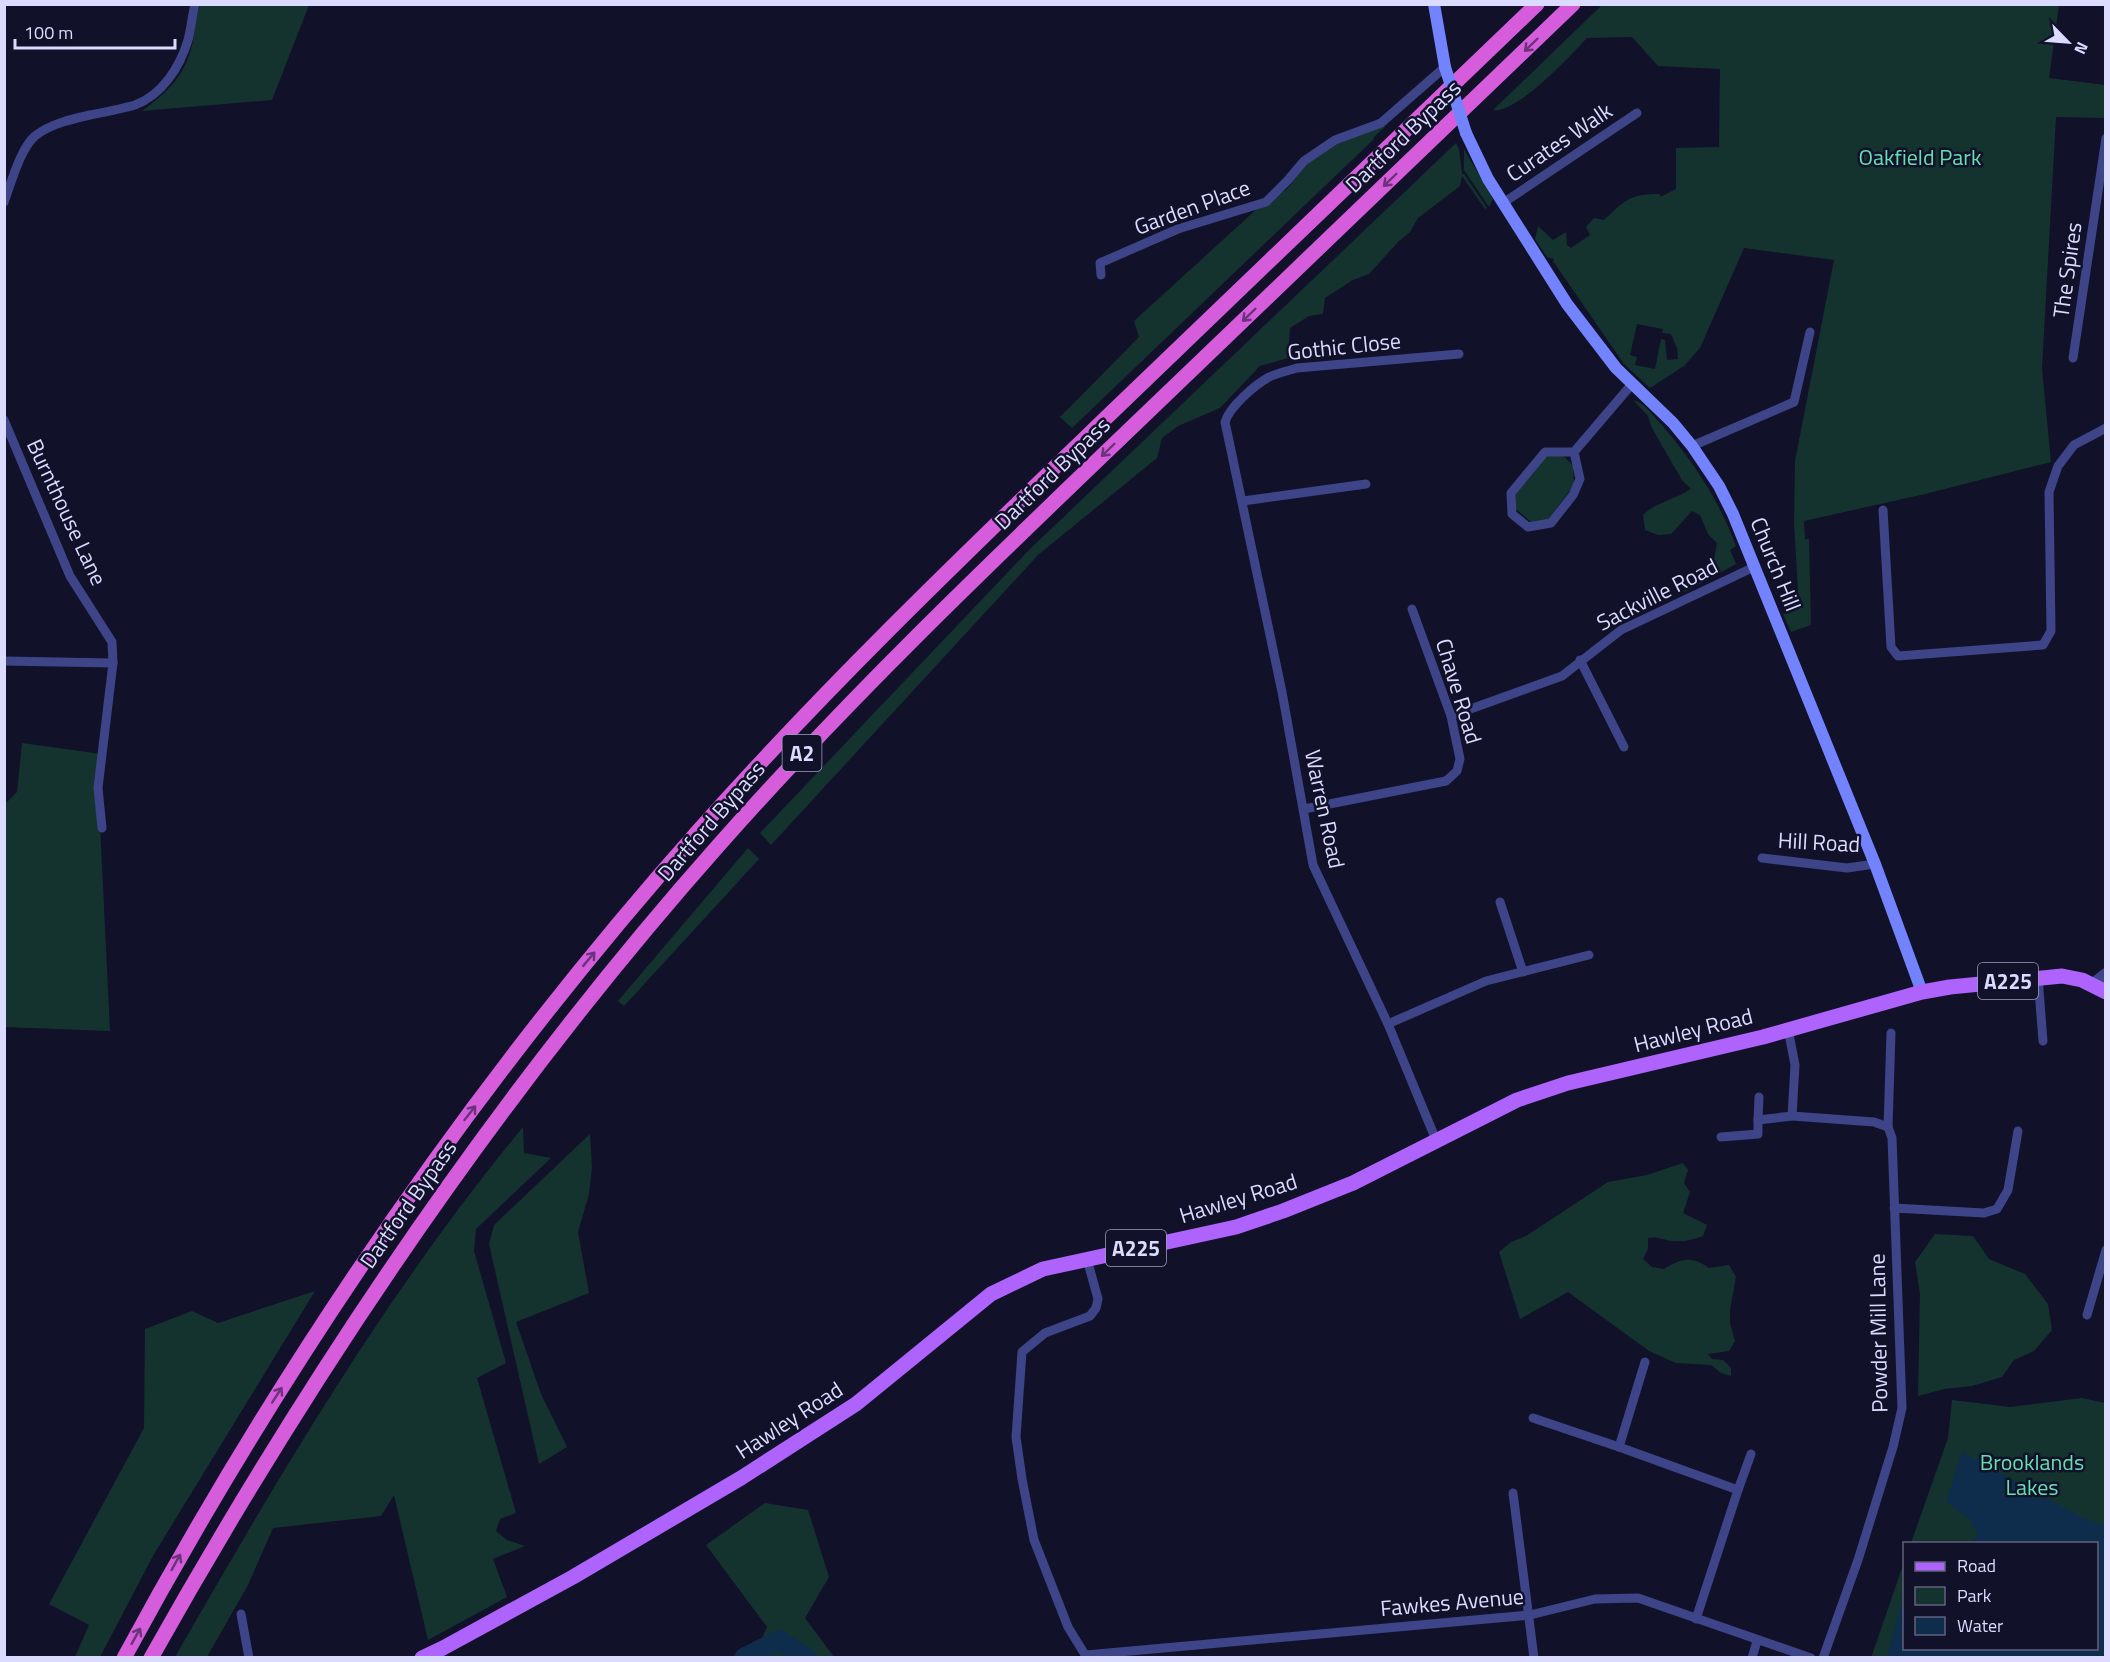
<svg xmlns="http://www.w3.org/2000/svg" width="2110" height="1662" font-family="'Titillium Web',sans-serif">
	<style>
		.green { fill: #14332e; fill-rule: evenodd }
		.water { fill: #0e2d4c }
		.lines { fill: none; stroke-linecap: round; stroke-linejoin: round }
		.river { stroke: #0e2d4c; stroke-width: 20 }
		.minor { stroke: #3d4488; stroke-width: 9 }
		.tertiary { stroke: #3d4488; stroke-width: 12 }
		.secondary { stroke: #7383fd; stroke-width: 12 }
		.primary { stroke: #ae63fc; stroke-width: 15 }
		.trunk { stroke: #d55ddc; stroke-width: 15 }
		.secondary-bridge { stroke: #7383fd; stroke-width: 12 }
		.oneway { stroke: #6a337a }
		.labels { text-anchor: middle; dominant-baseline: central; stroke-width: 5; stroke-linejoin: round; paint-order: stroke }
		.shield { fill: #12112a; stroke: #9e9ebe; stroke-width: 1.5 }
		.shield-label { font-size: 21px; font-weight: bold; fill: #dadbfe }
		.street-label { font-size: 22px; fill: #dadbfe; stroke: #12112a }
		.park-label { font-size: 22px; fill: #66dfb0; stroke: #12112a }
	</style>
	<rect width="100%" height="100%" fill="#12112a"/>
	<g class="green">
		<path d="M200 5H309L272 100 142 111C170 90 185 76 193 41 195 29 196 16 200 5Z"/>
		<path d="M1602 5H2059L2049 78 2105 85V118L2056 117 2042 368 2051 462 1925 494 1804 521 1805 539H1809L1811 625 1791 632 1783 614 1799 608 1794 523 1795 461 1834 260 1744 248 1700 348 1684 366 1650 388 1624 364 1553 261 1554 259 1547 257 1535 239 1538 226 1553 240 1566 232 1567 245 1571 248 1590 235 1586 227 1594 218 1604 220C1625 200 1630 194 1660 194V197L1676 189V148L1719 147 1720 69 1658 66 1632 37 1587 38C1571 55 1517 114 1493 110ZM1637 324 1663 329 1662 333 1671 334 1677 348 1678 359 1667 360 1665 340 1661 339 1655 369 1635 365 1637 357 1630 355Z"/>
		<path d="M1386 126 1373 138 1374 139 1072 428 1060 417 1139 337 1134 321 1259 207 1287 189 1310 161 1329 147 1379 127Z"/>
		<path d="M1456 143 1459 149 1462 174H1464L1487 208 1485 209 1462 176 1460 186 1418 218 1410 232 1398 242 1369 274 1353 280 1325 298 1323 314 1309 316 1290 328 1288 358 1260 366 1220 408 1178 426 1162 438 1157 458 1038 555 771 845 760 833 1030 549Z"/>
		<path d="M1464 149 1493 199 1489 207 1464 170Z"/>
		<path d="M1633 400C1644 402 1653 416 1661 424 1693 461 1719 500 1736 546L1730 550 1736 564 1685 592 1682 584 1689 583 1712 570 1717 543 1708 534 1700 515 1692 511 1671 534 1658 535 1645 530 1643 515C1656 502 1676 499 1691 489L1682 480 1660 442 1651 426 1648 416Z"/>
		<path d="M1547 455H1563L1573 466 1574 485 1547 521 1532 523 1516 509V492Z"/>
		<path d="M22 743 101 754 100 824 110 1031 5 1027V804L17 792Z"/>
		<path d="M748 848 759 859 624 1006 618 1001Z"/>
		<path d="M523 1127 524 1153 551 1158 476 1229 474 1251 506 1363 477 1378 516 1513 500 1519 496 1531 507 1540 525 1546 493 1559 507 1597 428 1640 394 1495 381 1516 273 1528 248 1585 207 1657H175C280 1474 388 1290 523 1127Z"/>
		<path d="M590 1134 592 1167 589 1194 578 1232 589 1293 516 1322 541 1394 567 1447 539 1464 489 1244 494 1225Z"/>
		<path d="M1683 1163 1688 1170 1684 1183 1690 1192 1683 1213 1707 1225 1703 1236C1692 1240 1684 1242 1673 1241 1663 1240 1657 1236 1648 1238V1249L1643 1259 1652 1267 1664 1269C1682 1258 1691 1256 1709 1268L1729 1265 1736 1277 1730 1310V1323L1735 1341 1729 1351 1708 1354 1712 1359 1723 1360 1731 1368V1376L1721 1373 1711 1365 1676 1363 1649 1351 1568 1292 1520 1319 1499 1252 1511 1242 1526 1236 1608 1182 1647 1175Z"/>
		<path d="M1935 1234 1973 1236 1989 1259 2025 1274 2048 1304 2052 1330 2034 1351 2014 1360 2002 1377 1972 1386 1944 1389 1918 1396 1920 1294 1915 1262Z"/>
		<path d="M315 1291 154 1554 100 1657H75L89 1625 49 1604 144 1428 145 1329 192 1311 218 1323Z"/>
		<path d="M2082 1398 2105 1403V1657L1871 1658 1904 1562V1648H2096V1544L1911 1543 1948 1438 1952 1400 2010 1407Z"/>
		<path d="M765 1503 808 1510 829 1577 805 1618 834 1657H753L767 1627 706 1545Z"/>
	</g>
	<path class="water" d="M1962 1452 2081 1517 2105 1526V1657H1887L1904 1593V1648H2096V1544L1969 1543 1978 1536 1970 1519 1946 1502Z"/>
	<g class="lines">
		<path class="river" d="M744 1658 779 1640 807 1658"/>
		<g class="minor">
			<path d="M4 202C11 184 20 149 35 136 50 124 72 119 90 115 105 112 121 109 135 105 162 95 180 67 188 40 191 29 192 16 195 4"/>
			<path d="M1503 203 1637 113"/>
			<path d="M1101 275 1100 263 1178 229 1266 202 1288 180 1304 161 1335 140 1381 123 1445 67"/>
			<path d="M2073 358 2106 138"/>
			<path d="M4 420 70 576 112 642 113 663 98 788 102 828"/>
			<path d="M1692 446 1794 402 1810 332"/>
			<path d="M1574 452H1545L1511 493 1512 514 1528 527 1551 523 1573 495 1580 479 1574 452 1632 384"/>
			<path d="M1243 501 1366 484"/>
			<path d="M1883 510 1891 647 1898 656 2043 645 2051 631 2049 492 2058 466 2074 445 2106 428"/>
			<path d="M1580 660 1624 747"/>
			<path d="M4 661 113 663"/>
			<path d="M1451 716 1562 676 1621 630 1754 567"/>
			<path d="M1304 809 1446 781 1457 771 1460 759 1451 716 1412 609"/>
			<path d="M1762 858 1847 868 1875 864"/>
			<path d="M1500 902 1523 972"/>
			<path d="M2038 977 2043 1041"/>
			<path d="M1388 1024 1486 981 1589 955"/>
			<path d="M1788 1029 1795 1065 1792 1116 1874 1122 1888 1127"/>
			<path d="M1759 1097 1758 1120 1792 1116"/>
			<path d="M1721 1137 1758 1134V1120"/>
			<path d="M1436 1140 1388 1024 1313 865 1282 692 1225 422C1230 406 1255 385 1269 377 1278 373 1287 371 1297 368L1459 354"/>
			<path d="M1894 1208 1984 1213 1997 1209 2008 1190 2018 1131"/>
			<path d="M2087 1315 2106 1250"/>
			<path d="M1645 1362 1619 1447 1738 1490 1696 1619"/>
			<path d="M1533 1418 1619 1447"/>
			<path d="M1738 1490 1751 1454"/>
			<path d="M1513 1493 1534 1658"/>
			<path d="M241 1614 249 1658"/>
			<path d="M1086 1655 1530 1615 1595 1599 1638 1598 1811 1658"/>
			<path d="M1087 1658 1068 1627 1034 1540 1022 1479 1016 1437 1022 1352 1045 1333 1090 1316 1096 1308 1098 1299 1087 1259"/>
			<path d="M1752 1658 1757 1641"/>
			<path d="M1823 1658 1858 1560 1893 1447 1902 1408 1892 1138 1888 1127 1891 1033"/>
		</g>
		<path class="tertiary" d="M2093 984 2106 974"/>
		<g class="secondary">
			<path d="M1434 4 1445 67"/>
			<path d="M1466 133 1488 179 1567 304 1616 368 1673 423 1692 446 1719 486 1733 514 1875 864 1922 992"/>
		</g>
		<path class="primary" d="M422 1658 443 1648 573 1577 741 1478 856 1404 991 1294 1043 1269 1236 1227 1283 1211 1353 1183 1517 1100 1568 1083 1763 1037 1922 992 1950 987 2062 976 2082 980 2106 992"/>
		<g class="trunk">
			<path d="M124 1658C284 1362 476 1081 700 829 829 684 969 550 1109 415 1252 278 1394 141 1537 4"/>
			<path d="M151 1658C313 1369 498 1094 718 846 847 700 987 566 1128 431 1276 289 1425 147 1573 4"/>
		</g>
		<path class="secondary-bridge" d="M1445 67 1466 133"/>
	</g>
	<defs><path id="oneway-shaft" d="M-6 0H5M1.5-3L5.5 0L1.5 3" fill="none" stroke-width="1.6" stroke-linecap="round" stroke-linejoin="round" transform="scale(1.5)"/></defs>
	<g class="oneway">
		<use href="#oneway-shaft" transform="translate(1531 45) rotate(136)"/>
		<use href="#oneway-shaft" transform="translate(1390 180) rotate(136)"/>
		<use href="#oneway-shaft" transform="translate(1249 315) rotate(136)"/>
		<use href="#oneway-shaft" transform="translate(1108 450) rotate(136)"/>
		<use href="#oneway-shaft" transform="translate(589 959) rotate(-50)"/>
		<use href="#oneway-shaft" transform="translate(470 1113) rotate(-52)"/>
		<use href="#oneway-shaft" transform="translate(277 1395) rotate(-57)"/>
		<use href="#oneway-shaft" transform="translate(176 1562) rotate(-61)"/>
		<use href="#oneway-shaft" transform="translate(136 1636) rotate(-61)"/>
	</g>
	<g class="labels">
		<g class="shield">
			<rect x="782.5" y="735" width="39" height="36" rx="4.5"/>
			<rect x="1978" y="963" width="60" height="36" rx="4.5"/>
			<rect x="1106" y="1230" width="60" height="36" rx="4.5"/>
		</g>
		<g class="shield-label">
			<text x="802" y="753">A2</text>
			<text x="2008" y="981">A225</text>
			<text x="1136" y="1248">A225</text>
		</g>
		<g class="street-label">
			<text transform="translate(1403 136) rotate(-44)">Dartford Bypass</text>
			<text transform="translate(1559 142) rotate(-34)">Curates Walk</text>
			<text transform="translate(1192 207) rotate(-20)">Garden Place</text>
			<text transform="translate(2067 270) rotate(-82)">The Spires</text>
			<text transform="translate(1344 346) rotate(-6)">Gothic Close</text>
			<text transform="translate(1052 473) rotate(-44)">Dartford Bypass</text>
			<text transform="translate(67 512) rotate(65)">Burnthouse Lane</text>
			<text transform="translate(1776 564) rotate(68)">Church Hill</text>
			<text transform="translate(1657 594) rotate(-27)">Sackville Road</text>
			<text transform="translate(1459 691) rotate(73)">Chave Road</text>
			<text transform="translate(1325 809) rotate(78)">Warren Road</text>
			<text transform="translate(711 821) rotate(-49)">Dartford Bypass</text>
			<text transform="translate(1819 842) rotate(3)">Hill Road</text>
			<text transform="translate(1693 1030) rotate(-14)">Hawley Road</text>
			<text transform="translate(1238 1198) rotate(-17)">Hawley Road</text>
			<text transform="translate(408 1204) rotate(-55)">Dartford Bypass</text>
			<text transform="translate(1878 1333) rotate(-91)">Powder Mill Lane</text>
			<text transform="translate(789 1420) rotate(-33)">Hawley Road</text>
			<text transform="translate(1452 1602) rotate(-5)">Fawkes Avenue</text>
		</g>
		<g class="park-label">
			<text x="1920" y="157">Oakfield Park</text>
			<text x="2032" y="1462">Brooklands<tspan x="2032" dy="25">Lakes</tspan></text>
		</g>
	</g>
	<rect width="2110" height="1662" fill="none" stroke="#dadbfe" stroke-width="12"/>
	<rect x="1903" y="1542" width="195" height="108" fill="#12112a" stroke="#62627f" stroke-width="1.5"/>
	<rect x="1915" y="1562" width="30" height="9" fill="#ae63fc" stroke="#62627f" stroke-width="1.5"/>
	<text x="1957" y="1572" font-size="18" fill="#dadbfe">Road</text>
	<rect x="1915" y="1587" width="30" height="18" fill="#14332e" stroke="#62627f" stroke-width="1.5"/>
	<text x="1957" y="1602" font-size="18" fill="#dadbfe">Park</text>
	<rect x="1915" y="1617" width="30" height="18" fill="#0e2d4c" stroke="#62627f" stroke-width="1.5"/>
	<text x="1957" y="1632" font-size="18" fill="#dadbfe">Water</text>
	<g transform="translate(2068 42) rotate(115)" stroke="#12112a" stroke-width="4.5" paint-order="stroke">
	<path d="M0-4.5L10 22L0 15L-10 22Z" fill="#dadbfe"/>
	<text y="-9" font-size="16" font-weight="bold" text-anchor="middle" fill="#dadbfe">N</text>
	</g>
	<path d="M15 39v9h160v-9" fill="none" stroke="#dadbfe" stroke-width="3"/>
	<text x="24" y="39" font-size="18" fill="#dadbfe" stroke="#12112a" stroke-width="4.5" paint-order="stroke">100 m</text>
</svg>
